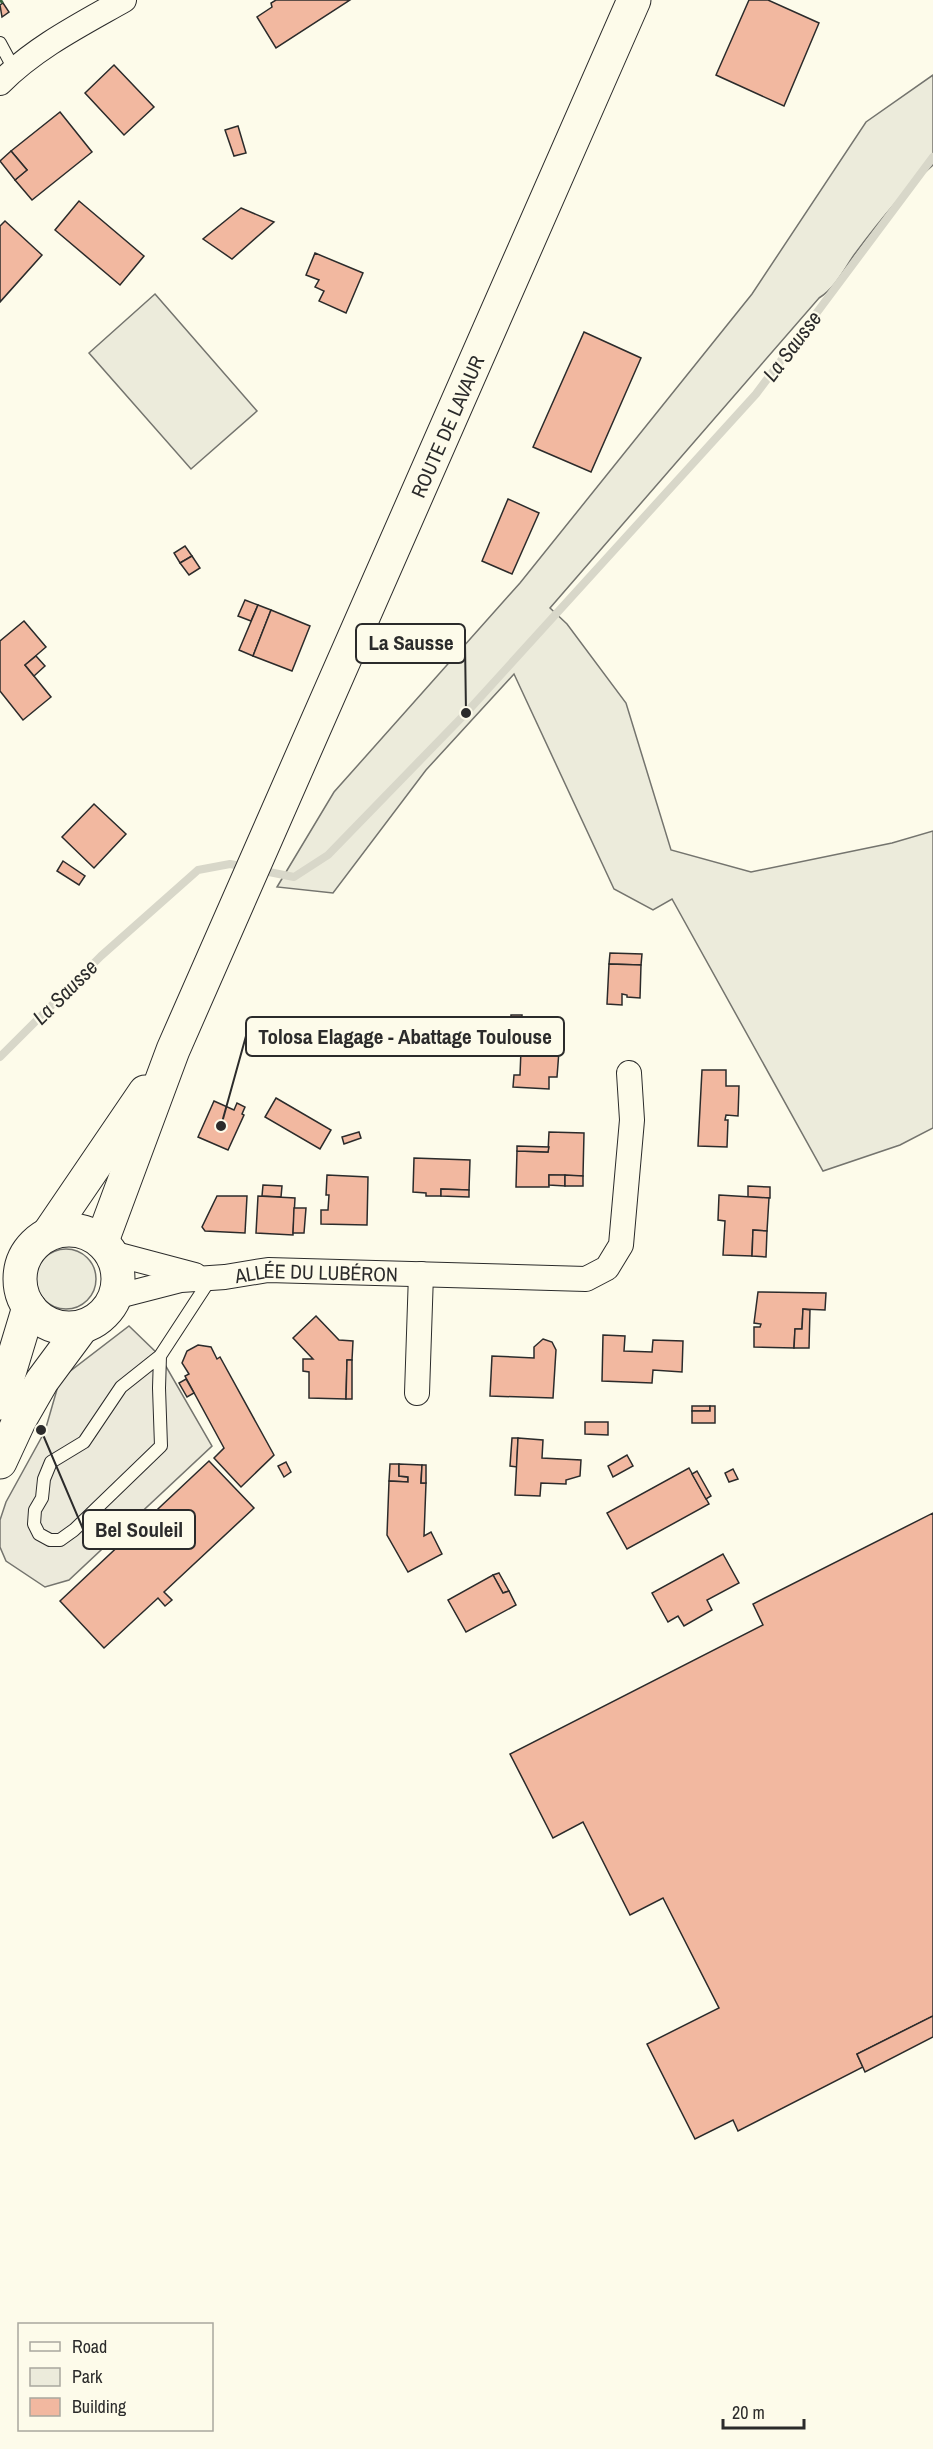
<svg xmlns="http://www.w3.org/2000/svg" width="933" height="2449" font-family="'Archivo Narrow',sans-serif">
	<style>
		.green { fill: #ecebdb; stroke: #74746e; stroke-width: 1.5 }
		.parking { fill: #eceadb; stroke: #74746e; stroke-width: 1.5 }
		.lines { fill: none; stroke-linecap: round; stroke-linejoin: round }
		.stream { stroke: #d8d7c9; stroke-width: 8 }
		.building { fill: #f2b8a0; stroke: #2b2b2b; stroke-width: 1.5 }
		.lane-casing { stroke: #2b2b2b; stroke-width: 14 }
		.street-casing { stroke: #2b2b2b; stroke-width: 26 }
		.primary-casing { stroke: #2b2b2b; stroke-width: 35 }
		.lane { stroke: #fdfbea; stroke-width: 12 }
		.street { stroke: #fdfbea; stroke-width: 24 }
		.primary { stroke: #fdfbea; stroke-width: 33 }
		.hedge { stroke: #34623c; stroke-width: 4.5; stroke-dasharray: 3 4.5; stroke-linecap: butt }
		.labels { text-anchor: middle; dominant-baseline: central; stroke-width: 4.5; stroke-linejoin: round; paint-order: stroke }
		.street-label { font-size: 20px; fill: #2b2b2b; stroke: #fdfbea }
		.water-label { font-size: 21px; font-style: italic; fill: #2b2b2b; stroke: #fdfbea }
		.leader { fill: none; stroke: #2b2b2b; stroke-width: 2 }
		.callout-dot { fill: #2b2b2b; stroke: #fdfbea; stroke-width: 2 }
		.callout { fill: #fdfbea; stroke: #2b2b2b; stroke-width: 2 }
		.callout-label { font-size: 21px; text-anchor: middle; font-weight: bold; fill: #2b2b2b }
	</style>
	<rect width="100%" height="100%" fill="#fdfbea"/>
	<g class="green">
		<path d="M933 75V165C905 189 876 225 854 255 843 271 836 287 819 298L550 608 567 624 626 703 671 850 751 872 892 843 933 831V1128L900 1145 823 1171 672 899 653 910 614 889 514 674 426 770 333 893 277 887 334 792 520 583 752 294 866 122Z"/>
		<path d="M155 294 257 411 191 469 89 353Z"/>
		<circle cx="66" cy="1279" r="30"/>
	</g>
	<path class="parking" d="M129 1326 160 1356 212 1446 69 1580 45 1587 6 1561 0 1547V1520L6 1502 45 1431 60 1379Z"/>
	<g class="lines">
		<g class="stream">
			<path d="M259 870 294 877 328 855 466 713 756 394 933 157"/>
			<path d="M0 1057 101 956 198 870 230 864 246 867"/>
		</g>
	</g>
	<g class="building">
		<path d="M276 0H350L276 48 257 17 272 7 271 3Z"/>
		<path d="M749 0H768L819 23 784 106 716 75Z"/>
		<path d="M3 3 9 12 2 17 0 5Z"/>
		<path d="M114 65 154 107 124 135 85 93Z"/>
		<path d="M60 112 92 152 32 200 15 180 27 170 11 151Z"/>
		<path d="M238 126 246 153 234 156 225 130Z"/>
		<path d="M11 151 27 170 15 180 0 161Z"/>
		<path d="M79 201 144 256 120 285 55 230Z"/>
		<path d="M241 208 274 222 232 259 203 239Z"/>
		<path d="M5 221 42 255 0 302V226Z"/>
		<path d="M315 253 363 273 346 313 319 301 324 291 315 287 319 280 306 275Z"/>
		<path d="M584 332 641 358 591 472 533 447Z"/>
		<path d="M508 499 539 513 512 574 482 561Z"/>
		<path d="M185 546 192 556 180 563 174 553Z"/>
		<path d="M192 556 200 568 189 575 180 563Z"/>
		<path d="M245 600 258 605 251 621 238 616Z"/>
		<path d="M258 605 271 610 253 656 239 650Z"/>
		<path d="M271 610 310 626 292 671 253 656Z"/>
		<path d="M24 621 46 647 25 665 51 697 23 720 0 691V641Z"/>
		<path d="M36 656 45 666 34 676 25 665Z"/>
		<path d="M94 804 126 834 94 868 62 837Z"/>
		<path d="M63 861 85 876 79 885 57 871Z"/>
		<path d="M610 953 642 954 641 965 609 964Z"/>
		<path d="M609 964 641 965 640 998 627 997V995L622 994V1005L607 1004Z"/>
		<path d="M511 1015H522V1022L551 1023 550 1051H559L557 1077H549V1089L513 1087 514 1075H520L521 1050 509 1049Z"/>
		<path d="M702 1070H726V1086H739L738 1116 726 1115 725 1120H728L727 1147 698 1146Z"/>
		<path d="M276 1098 331 1130 320 1149 265 1117Z"/>
		<path d="M214 1101 234 1110 237 1103 245 1107 242 1114 244 1115 228 1150 198 1137Z"/>
		<path d="M359 1132 361 1138 344 1144 342 1137Z"/>
		<path d="M549 1132 584 1133 583 1176 549 1175V1187H516L517 1151 548 1152Z"/>
		<path d="M517 1146 549 1147 548 1152 517 1151Z"/>
		<path d="M414 1158 470 1160 469 1190 441 1189V1196H426V1193L413 1192Z"/>
		<path d="M327 1175 368 1177 367 1225 321 1224V1210H328L329 1195H326Z"/>
		<path d="M549 1175H565V1186L549 1185Z"/>
		<path d="M565 1175 583 1176V1186H565Z"/>
		<path d="M263 1185 282 1186 281 1197 262 1196Z"/>
		<path d="M748 1186 770 1187V1198L748 1197Z"/>
		<path d="M441 1189 469 1190V1197L441 1196Z"/>
		<path d="M719 1195 769 1198 767 1231 753 1230 752 1256 723 1255 725 1221 718 1220Z"/>
		<path d="M217 1196H247L245 1233 205 1231 202 1227Z"/>
		<path d="M258 1196 295 1198 293 1235 256 1233Z"/>
		<path d="M294 1208H306L304 1233H293Z"/>
		<path d="M753 1230 767 1231 766 1257 752 1256Z"/>
		<path d="M758 1292 826 1293 825 1310 803 1309 802 1329H795L794 1348 754 1347V1327H760L761 1324 754 1323Z"/>
		<path d="M803 1309 810 1310 809 1348H794L795 1329H802Z"/>
		<path d="M316 1316 339 1340 353 1341 352 1360H347L346 1399 309 1398V1372L303 1371V1359H313L293 1338Z"/>
		<path d="M603 1335 625 1336 624 1351 652 1352 653 1340 683 1341 682 1372 653 1370 652 1383 602 1381Z"/>
		<path d="M543 1339 552 1342 556 1350 553 1398 490 1396 492 1356 534 1358V1347Z"/>
		<path d="M198 1345 211 1347 217 1359 220 1357 274 1455 241 1487 214 1458 224 1448 185 1376 189 1374 182 1363 187 1351Z"/>
		<path d="M347 1360H352V1399H346Z"/>
		<path d="M186 1379 194 1393 187 1397 179 1383Z"/>
		<rect x="692" y="1406" width="18" height="5"/>
		<path d="M710 1406H715V1423H692V1411H710Z"/>
		<path d="M585 1422H608V1435L585 1434Z"/>
		<path d="M512 1438H518L517 1467 510 1466Z"/>
		<path d="M518 1438 543 1440 542 1458 581 1460 580 1476 566 1480V1484L541 1483 540 1496 515 1495Z"/>
		<path d="M627 1455 633 1466 613 1477 608 1466Z"/>
		<path d="M209 1461 254 1508 164 1592 172 1600 165 1606 158 1598 104 1648 60 1601Z"/>
		<path d="M286 1462 291 1472 284 1477 278 1466Z"/>
		<path d="M390 1464H399V1476L408 1477V1482L389 1481Z"/>
		<path d="M399 1464 422 1465 421 1483H426L424 1536 431 1532 442 1554 408 1572 387 1535 389 1481 408 1482V1477L399 1476Z"/>
		<path d="M422 1465H426V1483H421Z"/>
		<path d="M689 1468 709 1504 627 1549 607 1513Z"/>
		<path d="M733 1469 738 1479 729 1482 725 1473Z"/>
		<path d="M697 1471 711 1496 706 1499 692 1474Z"/>
		<path d="M933 1513V2016L857 2054 863 2067 738 2131 733 2120 695 2139 647 2044 719 2008 663 1898 630 1915 583 1822 553 1838 510 1754 763 1625 753 1604Z"/>
		<path d="M723 1554 739 1583 707 1600 712 1610 684 1626 678 1616 668 1622 652 1593Z"/>
		<path d="M499 1573 509 1591 503 1593 493 1575Z"/>
		<path d="M493 1575 503 1593 509 1591 516 1605 466 1632 448 1600Z"/>
		<path d="M933 2016V2037L865 2072 857 2054Z"/>
	</g>
	<g class="lines">
		<g class="lane-casing">
			<g id="lane">
				<path d="M0 43 14 69"/>
				<path d="M160 1356 159 1388 161 1446 74 1530 60 1540H50L39 1534 34 1524 35 1510 42 1498 44 1479 51 1462 84 1442 121 1387 160 1356 211 1278"/>
			</g>
		</g>
		<g class="street-casing">
			<g id="street">
				<path d="M0 83C36 47 80 25 124 0"/>
				<path d="M112 1253 195 1275"/>
				<path id="s1" d="M115 1297 181 1280 225 1277 268 1270 586 1279 607 1268 621 1245 632 1120 629 1073"/>
				<path d="M417 1393 421 1274"/>
			</g>
		</g>
		<g class="primary-casing">
			<g id="primary">
				<circle cx="69" cy="1279" r="49"/>
				<path d="M49 1233 145 1092"/>
				<path id="s2" d="M102 1241 173 1050 634 0"/>
				<path d="M0 1403 29 1307"/>
				<path d="M0 1462 19 1421 42 1381 82 1327"/>
			</g>
		</g>
		<use href="#lane" class="lane"/>
		<use href="#street" class="street"/>
		<use href="#primary" class="primary"/>
		<path class="hedge" d="M0 2 3 0"/>
	</g>
	<g class="labels">
		<g class="street-label">
			<text stroke="none"><textPath href="#s2" startOffset="885">ROUTE DE LAVAUR</textPath></text>
			<text stroke="none"><textPath href="#s1" startOffset="204">ALLÉE DU LUBÉRON</textPath></text>
		</g>
		<g class="water-label">
			<text transform="translate(792 346) rotate(-53)">La Sausse</text>
			<text transform="translate(65 992) rotate(-45)">La Sausse</text>
		</g>
	</g>
	<path class="leader" d="M466 713L465 643M221 1126L246 1036M41 1430L83 1529"/>
	<g class="callout-dot">
		<circle cx="466" cy="713" r="6"/>
		<circle cx="221" cy="1126" r="6"/>
		<circle cx="41" cy="1430" r="6"/>
	</g>
	<g class="callout">
		<rect x="356" y="624" width="109" height="39" rx="6"/>
		<rect x="246" y="1017" width="318" height="39" rx="6"/>
		<rect x="83" y="1510" width="112" height="39" rx="6"/>
	</g>
	<g class="callout-label">
		<text x="411" y="650">La Sausse</text>
		<text x="405" y="1044">Tolosa Elagage - Abattage Toulouse</text>
		<text x="139" y="1537">Bel Souleil</text>
	</g>
	<rect x="18" y="2323" width="195" height="108" fill="#fdfbea" stroke="#a9a89e" stroke-width="1.5"/>
	<rect x="30" y="2342" width="30" height="9" fill="#fdfbea" stroke="#a9a89e" stroke-width="1.5"/>
	<text x="72" y="2353" font-size="18" fill="#2b2b2b">Road</text>
	<rect x="30" y="2368" width="30" height="18" fill="#ecebdb" stroke="#a9a89e" stroke-width="1.5"/>
	<text x="72" y="2383" font-size="18" fill="#2b2b2b">Park</text>
	<rect x="30" y="2398" width="30" height="18" fill="#f2b8a0" stroke="#a9a89e" stroke-width="1.5"/>
	<text x="72" y="2413" font-size="18" fill="#2b2b2b">Building</text>
	<path d="M723 2419v9h81v-9" fill="none" stroke="#2b2b2b" stroke-width="3"/>
	<text x="732" y="2419" font-size="18" fill="#2b2b2b" stroke="#fdfbea" stroke-width="4.5" paint-order="stroke">20 m</text>
</svg>
